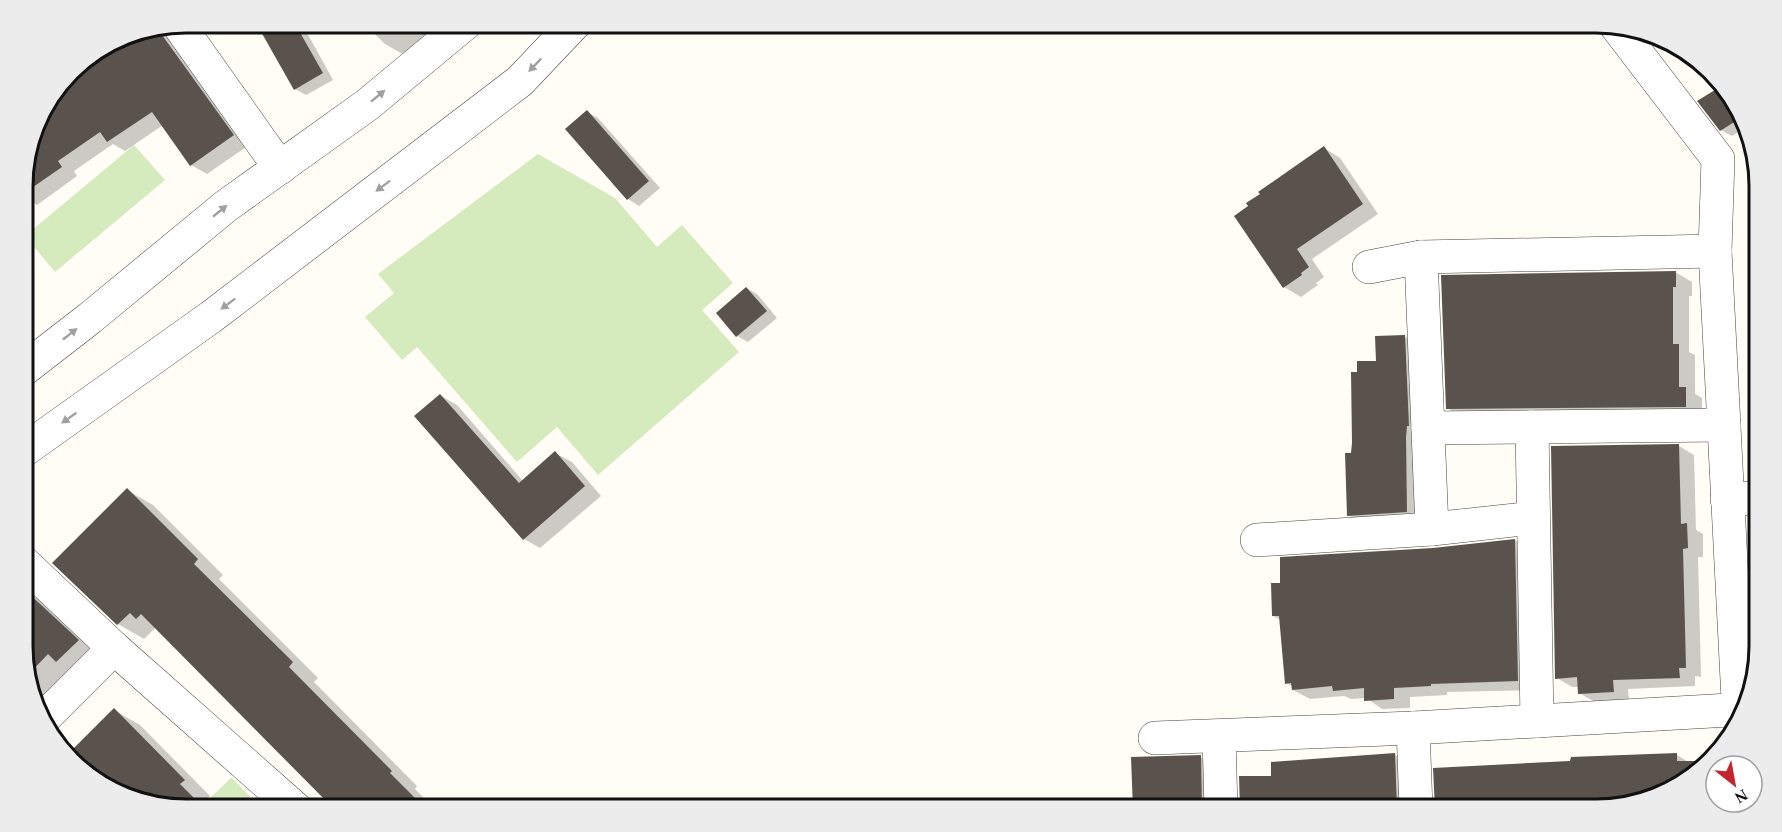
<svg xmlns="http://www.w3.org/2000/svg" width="1782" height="832" font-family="Georgia,serif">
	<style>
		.green { fill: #d5ebbd }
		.shadow { fill: #0003 }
		.building { fill: #5a524d }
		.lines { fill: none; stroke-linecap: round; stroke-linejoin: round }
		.minor-casing { stroke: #444; stroke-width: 34 }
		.minor { stroke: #fff; stroke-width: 33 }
		.oneway { fill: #a0a0a0 }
		.rim { fill: none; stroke: #111; stroke-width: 3 }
	</style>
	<rect width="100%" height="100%" fill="#fffdf5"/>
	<g class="green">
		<path d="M134 145 165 180 55 272 25 236Z"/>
		<path d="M538 154 615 198 657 247 682 225 733 283 702 310 739 352 598 475 557 427 517 462 417 347 402 360 365 317 394 293 378 274Z"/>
		<path d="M231 778H232L262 809H223L211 797Z"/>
	</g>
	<g class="shadow">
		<path d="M276 22H301L333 80 306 95 295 89Z"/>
		<path d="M362 22H449L413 60 385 44Z"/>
		<path d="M171 25 249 145 207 174 191 165 163 125 125 151 113 144 74 171 77 176 37 205 29 200 23 204V175L40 113 60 87 107 54 102 48 124 35Z"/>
		<path d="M1725 86 1743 129 1732 136 1721 130 1700 102Z"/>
		<path d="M587 112 598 118 660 188 639 206 628 199 567 130Z"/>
		<path d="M1324 148 1340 158 1378 214 1312 259 1324 277 1316 283 1318 285 1301 297 1284 287 1236 216Z"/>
		<path d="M1675 272 1692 282V296H1689V352L1695 355V394L1702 398V415L1464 418 1447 408Z"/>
		<path d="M747 288 758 295 777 318 748 342 737 336 718 313Z"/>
		<path d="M1405 337 1422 346 1424 521 1365 524 1348 515 1359 374 1377 362Z"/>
		<path d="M441 396 457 405 523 481 555 453 572 462 601 496 540 548 524 539Z"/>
		<path d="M1679 446 1694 455 1696 530 1703 534V557H1698L1701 677 1695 676V686L1628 689 1629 700 1595 702 1579 693V687H1572L1557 678Z"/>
		<path d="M127 490 153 505 223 575 219 579 318 678 314 682 417 786 415 789 435 809H336L161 631 155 628 144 639 118 624 54 563Z"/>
		<path d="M1515 540 1531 550 1534 690 1447 692V695L1410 697V708L1382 709 1366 698 1351 699 1344 696 1310 699 1293 690V687L1287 683 1281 620 1273 616 1282 584 1433 549Z"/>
		<path d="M24 582 105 657 43 712 24 668Z"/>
		<path d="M114 710 140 725 210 796 206 800 215 809 186 810 123 797 69 755Z"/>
		<path d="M1395 755 1411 764 1413 809H1241L1240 778 1272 777Z"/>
		<path d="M1677 755 1690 763 1687 782 1606 809H1436L1435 769Z"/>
		<path d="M1200 757 1217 766 1218 809H1134L1133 758Z"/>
	</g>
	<g class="building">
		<path d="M273 22H294L323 73 294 90 260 30Z"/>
		<path d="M157 28 234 135 190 166 152 112 107 142 100 132 58 161 62 167 23 194V175L40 113 63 83 104 54 101 49 124 35Z"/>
		<path d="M1723 85 1739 119 1720 131 1697 101Z"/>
		<path d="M587 110 649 181 627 200 565 129Z"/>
		<path d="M1324 146 1363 204 1297 249 1309 267 1301 273 1302 275 1283 288 1234 216 1248 206 1246 203 1260 194 1258 192Z"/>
		<path d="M1676 271V287H1673V344H1679V387H1686V407L1446 409 1441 275Z"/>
		<path d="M746 287 767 311 736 337 716 313Z"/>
		<path d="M1405 335 1409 426H1407L1406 437 1407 512 1347 516 1345 453H1351L1352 443 1351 372H1357V361H1376L1375 336Z"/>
		<path d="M440 394 519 483 555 451 585 486 523 540 414 416Z"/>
		<path d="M1679 444 1681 524 1687 523 1688 548 1683 549 1686 668H1679L1680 678 1613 680 1614 692 1578 694 1577 677 1555 679 1551 446Z"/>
		<path d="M127 488 198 559 194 564 293 662 289 667 392 771 390 773 426 809H334L141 614 136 619 130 613 117 625 52 563Z"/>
		<path d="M1515 539 1518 681 1431 684V686L1394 688V699L1364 701V688L1333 691 1332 686 1292 690 1291 683 1285 684 1279 616H1272L1271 583H1280V557L1433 548Z"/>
		<path d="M25 590 79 640 56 662 48 654 27 676 24 668Z"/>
		<path d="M114 708 185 780 180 784 205 809 186 810 123 797 68 754Z"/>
		<path d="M1395 753 1397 809H1240L1239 776H1271V762Z"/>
		<path d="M1677 753V761H1704L1687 782 1606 809H1435L1433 768 1570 761 1571 757Z"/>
		<path d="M1201 755 1202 809H1133L1131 757Z"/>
	</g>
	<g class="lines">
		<g class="minor-casing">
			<g id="minor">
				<path d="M178 24 280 168"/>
				<path d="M1617 27 1718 159 1715 251 1739 719"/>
				<path d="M1421 257 1432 529"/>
				<path d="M1369 267 1421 257 1715 251"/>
				<path d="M23 370 90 318 226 206 367 105 467 22"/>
				<path d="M1532 427 1537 721"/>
				<path d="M1428 428 1724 425"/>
				<path d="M23 451 211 317 520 81 576 22"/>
				<path d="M1727 499 1759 498"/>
				<path d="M1257 540 1432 529 1533 518"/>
				<path d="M24 563 114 648 296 809"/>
				<path d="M45 717 114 648"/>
				<path d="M1413 728 1416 809"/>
				<path d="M1219 737 1221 809"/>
				<path d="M1155 738 1413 728 1747 709"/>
			</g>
		</g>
		<use href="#minor" class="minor"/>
	</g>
	<defs><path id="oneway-solid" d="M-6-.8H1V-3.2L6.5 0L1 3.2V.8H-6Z" transform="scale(1.5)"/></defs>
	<g class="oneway">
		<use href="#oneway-solid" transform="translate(535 65) rotate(134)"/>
		<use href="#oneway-solid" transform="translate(378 96) rotate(-39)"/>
		<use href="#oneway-solid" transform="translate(383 186) rotate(143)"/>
		<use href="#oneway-solid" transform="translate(220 211) rotate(-39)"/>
		<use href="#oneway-solid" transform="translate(228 304) rotate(143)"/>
		<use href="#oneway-solid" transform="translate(70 334) rotate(-38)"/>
		<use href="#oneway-solid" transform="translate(69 418) rotate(145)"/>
	</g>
	<path d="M0 0H1782V832H0ZM186 33H1596A153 153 0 0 1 1749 186V646A153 153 0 0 1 1596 799H186A153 153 0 0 1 33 646V186A153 153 0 0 1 186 33Z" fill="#ececec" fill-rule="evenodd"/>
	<path class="rim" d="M186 33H1596A153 153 0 0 1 1749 186V646A153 153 0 0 1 1596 799H186A153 153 0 0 1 33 646V186A153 153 0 0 1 186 33Z"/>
	<g transform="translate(1734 784) rotate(149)"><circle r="28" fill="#ffffff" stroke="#a0a0a0" stroke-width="1.5"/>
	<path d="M0-4.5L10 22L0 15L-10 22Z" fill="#c4262e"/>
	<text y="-9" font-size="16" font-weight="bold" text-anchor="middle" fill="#111111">N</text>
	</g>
</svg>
